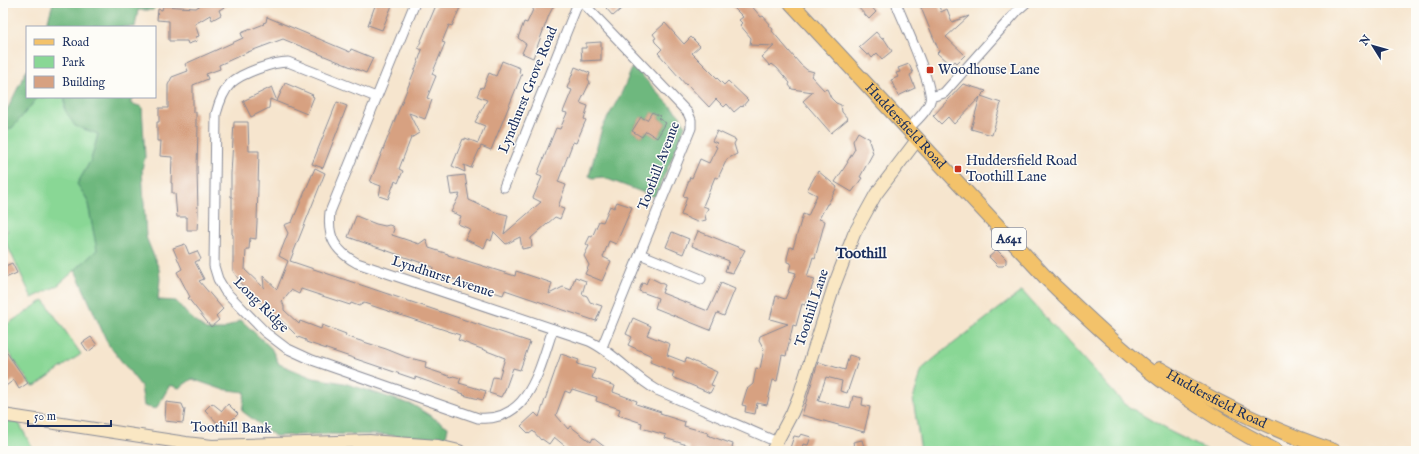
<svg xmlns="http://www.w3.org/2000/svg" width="1419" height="454" font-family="'IM FELL English',serif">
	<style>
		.green { fill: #89d795; stroke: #52837a }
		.forest { fill: #6eb87e; stroke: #44746e; fill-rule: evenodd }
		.building { fill: #d7a181 }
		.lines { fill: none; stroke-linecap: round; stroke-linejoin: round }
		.street-casing { stroke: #888a96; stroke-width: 11 }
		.secondary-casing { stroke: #888a96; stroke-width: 14 }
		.primary-casing { stroke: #888a96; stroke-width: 16 }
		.street { stroke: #fff; stroke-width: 9 }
		.secondary { stroke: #fae7c3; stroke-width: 12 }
		.primary { stroke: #f3c26a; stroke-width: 14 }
		.poi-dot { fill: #c8321e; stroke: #fdfcf7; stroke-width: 1.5 }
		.labels { text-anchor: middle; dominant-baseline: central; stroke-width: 3; stroke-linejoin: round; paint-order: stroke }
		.shield { fill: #fdfcf7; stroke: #5f6c8c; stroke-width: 1 }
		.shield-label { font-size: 13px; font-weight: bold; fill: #1b2f5e }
		.poi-label { font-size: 14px; fill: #1b2f5e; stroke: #fdfcf7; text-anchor: start }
		.street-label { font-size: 14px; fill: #1b2f5e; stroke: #fdfcf7 }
		.neighbourhood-label { font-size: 15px; font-weight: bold; fill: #1b2f5e; stroke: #fdfcf7 }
	</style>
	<rect width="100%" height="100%" fill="#fdfcf7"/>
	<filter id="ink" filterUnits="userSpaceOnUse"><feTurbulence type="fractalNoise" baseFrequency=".025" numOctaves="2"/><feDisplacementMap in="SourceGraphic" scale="8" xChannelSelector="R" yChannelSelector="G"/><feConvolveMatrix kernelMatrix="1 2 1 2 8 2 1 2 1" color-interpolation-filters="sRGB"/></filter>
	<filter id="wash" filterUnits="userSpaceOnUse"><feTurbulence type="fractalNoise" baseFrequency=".012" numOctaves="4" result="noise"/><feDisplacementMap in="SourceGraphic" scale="16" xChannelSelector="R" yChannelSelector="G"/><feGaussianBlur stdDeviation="0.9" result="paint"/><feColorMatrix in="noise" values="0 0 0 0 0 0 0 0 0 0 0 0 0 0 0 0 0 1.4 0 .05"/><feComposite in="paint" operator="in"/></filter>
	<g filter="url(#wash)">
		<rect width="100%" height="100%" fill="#f6e5ce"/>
		<g class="green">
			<path d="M38 97H65V110L98 134 91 160 78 184 87 199 98 250 57 286 32 298 3 236V233L8 231 3 224V133L13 127Z"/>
			<path d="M1022 291 1124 404 1171 432 1209 451H921L913 399 922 369 936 357Z"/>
			<path d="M44 300 81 354 35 386 31 385 3 344V327Z"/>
			<path d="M3 420 19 423 34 451H3Z"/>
			<path d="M335 448 439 451H277Z"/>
		</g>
		<g class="forest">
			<path d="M53 3H158L153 10H138L135 27H46Z"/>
			<path d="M633 66 680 116 685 125 681 137 655 197 602 177 593 178 589 176 602 128 622 92ZM652 112 659 116 658 118 666 123 657 138 646 131 642 137 632 131 641 117 647 120Z"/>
			<path d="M27 69V97H38L13 127 3 133V112L8 108Z"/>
			<path d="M65 97H134L130 103 142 107 145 157 142 169 146 237 159 269 160 279 158 300 176 301 188 315 206 330H222L241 320 271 348 279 364 313 378 344 383 413 405 448 427 445 441 387 435 327 434 275 436 242 411 245 392 221 389 192 379 179 388 170 385 156 409 144 406 141 386 108 344 75 270 97 250 87 199 77 184 91 160 98 134 75 126 65 110Z"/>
		</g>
		<g id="blocks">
			<g class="building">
				<path d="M204 3H232L219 10 221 15 212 20 210 15 195 24 199 36 196 37 197 41 188 44 187 41H169V21L157 20 158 9 162 10 163 6 196 8Z"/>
				<path d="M376 3H393L382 30 368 25Z"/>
				<path d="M437 3H462L452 26 449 25 442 42 445 43 432 74 436 76 427 98 432 100 425 119 409 113 419 133 411 138 399 169 403 171 398 183 395 181 388 199 379 196 381 186 370 182 418 62 422 50 418 48Z"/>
				<path d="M536 3H555L549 15 533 58 522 53 526 44 518 38 524 22 527 23Z"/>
				<path d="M612 3H628L613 16 606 8Z"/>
				<path d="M729 3H749L761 17 763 16 770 24 768 25 773 29 772 31 800 64 807 70 814 72 811 76 824 90 827 89 831 98 836 103 841 105 842 112 848 119 831 133 803 101 813 92 792 89 789 85 790 83 777 68 772 64 770 66 762 57 774 46 750 45 751 38 740 25 742 23 739 20 743 17Z"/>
				<path d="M854 3H868L876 12 869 19Z"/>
				<path d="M919 3H938L941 12 947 9 952 22 969 16 946 37 965 55 957 63 955 61 953 63H948L937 53 939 51Z"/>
				<path d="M267 17 350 52 351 49 373 58 366 73 283 39 248 52 219 65 220 69 206 74 208 79 193 85V112H196V126H198L197 169 198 213 197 230H187V217H177L175 193H172V183H171L172 157 160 156 161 141H157V122H159V108H168V85L172 77 188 71 185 64 243 38 241 33 264 24 263 23 266 22Z"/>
				<path d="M665 23 684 44 691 37 700 46 692 53 724 85 728 81 748 100 742 107 741 106 734 112 727 104 724 107 716 99 709 107 687 84 686 85 658 53 662 49 655 42 654 39 656 38 653 34Z"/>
				<path d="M876 32 882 39 883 37 892 51 882 59 877 53 872 58 869 54 867 55 859 47Z"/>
				<path d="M601 42V60L582 61 581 48H586V43Z"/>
				<path d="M502 61 520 68 519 73 522 74 491 150 481 146 471 168 464 165 465 172 452 166 463 139 465 140V138L478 143 485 126 475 122 487 100 477 96 481 87 483 88 489 73 496 76Z"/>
				<path d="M909 64 913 73 910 75 915 88 898 96 891 80 898 77 896 73 900 72 898 68Z"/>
				<path d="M575 67 590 73 588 79 590 82 580 103 588 106 584 119 586 120 576 143 573 142 558 182 566 185 558 207 564 209 560 219 555 217 531 238 532 247 522 249 520 237 506 244 494 232 491 241 488 239 484 248 465 239 470 229 458 224 461 216 451 212 460 194 451 195 448 177 465 175 469 200 495 212 508 215 504 234 541 202 533 198 542 177 537 175 556 128 560 129 567 113 563 112 572 90 567 88Z"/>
				<path d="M285 83 313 95 312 96 314 97 307 114 270 99 269 108 251 117 243 101 272 87V89L277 101Z"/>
				<path d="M963 84 986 91 981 96 1001 103 992 135 971 129 980 97 954 124 948 117 941 124 933 116Z"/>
				<path d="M337 102 347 106 323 168 312 164Z"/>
				<path d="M652 112 660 116 658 118 666 123 657 138 646 131 642 137 632 131 641 117 647 120Z"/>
				<path d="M234 122H248L249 151H259L257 222 256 239 250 238 249 249H246L245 270 264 288 263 276 277 289 288 261 279 256 288 233 284 225 292 222 315 168 325 173 290 261 530 342 520 370 513 368 504 393H503L501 397 489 393 493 377 499 378 505 358 458 340 460 335 364 303 359 306 351 303 350 305 301 289 299 294 291 290 282 301 284 306V310L299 324 300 321 321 329 322 325 346 334 345 336 386 349 406 357 426 362 425 368 452 377 453 376 461 378 459 383 486 391 483 400 463 395 464 394 415 377V379L306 342V340L298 337 277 316 275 317 238 281 239 280 233 271V235L232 234V197H231V174Z"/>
				<path d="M717 131 736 140 734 144 737 154 727 159 718 178 715 177 703 206 708 208 705 215 706 220 697 222 681 215 687 197 683 196 690 177 692 178 700 159 709 163 717 147 715 146 717 143 712 141Z"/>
				<path d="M858 132 870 139 869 141 873 153 860 177 862 178 852 192 835 182 848 162H847L855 149 853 141Z"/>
				<path d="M818 171 837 187 828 204H827L819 219 825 221 815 258 813 257 807 277 815 279 805 305 802 304 796 326 793 325 786 356 782 355 777 381 773 380 767 405 757 403 755 414 745 412 746 406 742 405 747 389 753 384 756 368 760 369 764 349 759 340 760 336 788 324 770 319 776 296 785 299 796 273 789 271 791 263 787 262V258L790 247 793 248 803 214 808 216 817 195 807 190Z"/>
				<path d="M617 202 632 207 616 244 609 241 603 257 611 261 602 281 585 274 589 265 584 256 589 246 586 244 590 236 592 237 599 221 603 222 610 206 614 208Z"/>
				<path d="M356 216 376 224 385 226 389 225 392 226 394 229 392 235 419 244 426 239 429 248 448 254V255L515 276 516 271 552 283 549 294 563 287 571 290 575 277 586 281 582 294 587 296 590 302 602 306 596 321 505 290 503 295 450 278 432 271 433 267 422 263 348 237Z"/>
				<path d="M698 231 745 250 733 273 725 271 729 261 692 246Z"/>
				<path d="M672 232 689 239 683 254 666 247Z"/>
				<path d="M185 244 189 254 197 251 201 259 195 262 204 279 199 281 223 309 216 316 219 320 211 327 188 298 190 297 177 272 182 269 173 248Z"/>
				<path d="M997 250 1006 259V263L1003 266H998L989 257Z"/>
				<path d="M12 263 17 273 3 279V267Z"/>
				<path d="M649 277 665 285 662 293 708 311 721 283 735 289 724 316 717 313 710 330 655 308 658 298 639 291 642 283 646 284Z"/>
				<path d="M633 318 651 326 647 335 670 344 667 355 685 362 686 358 717 372 711 385 714 386 710 393 672 377 674 372 650 362 652 356 628 345 632 337 626 334Z"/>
				<path d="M91 337 97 345 88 352 82 343Z"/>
				<path d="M3 347 28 383 19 389 14 380 3 388Z"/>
				<path d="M561 354 579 360 577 364 595 369 592 378 615 386 613 392 637 401 636 404 661 412 660 414 685 422 684 426 708 433 707 435 733 444 731 451H689L690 446 665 438 666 435 641 428 642 423 618 415 620 409 596 401 597 397 572 389 570 393 565 391 556 415 568 429 570 426 591 442 593 438 610 451H571L554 437 549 444 542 439 541 440 533 431 529 434 521 426 535 413 539 417Z"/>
				<path d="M849 355 859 358 847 393 840 391 842 381 826 377 818 401 850 408 853 396 863 398 862 405 870 407 864 432 802 415 818 362 845 370Z"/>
				<path d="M166 402 182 404 184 409H185L183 423 165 421Z"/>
				<path d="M212 403 222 411 228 404 238 414 223 429 205 410Z"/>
				<path d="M801 434 811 437 808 445 803 444 801 451H789L794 436 799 437Z"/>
				<path d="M862 440 865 451H855L853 442Z"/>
			</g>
		</g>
	</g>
	<g filter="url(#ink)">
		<use href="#blocks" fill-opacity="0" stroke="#888a96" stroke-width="1"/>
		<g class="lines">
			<g class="street-casing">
				<g id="street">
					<path d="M415 3 330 212C327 237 335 251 357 263L589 341C615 353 632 376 657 390L777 442"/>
					<path d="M583 3 688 113 691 120V128L602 347"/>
					<path d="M896 3C903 21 934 86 930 101 927 112 915 122 907 130"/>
					<path d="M376 97 288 62C273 62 242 73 231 83 223 91 219 103 216 114L214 266 218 279 225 291 265 332 286 348 312 360 478 418C530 423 540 366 553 329"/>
					<path d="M931 97 944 93 1017 11 1026 3"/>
					<path d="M504 187 578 3"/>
					<path d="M640 254 701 279"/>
				</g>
			</g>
			<g class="secondary-casing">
				<g id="secondary">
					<path d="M3 415 186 443 212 446 369 441 438 446 459 451"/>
					<path d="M772 451 792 413 799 396 834 286 854 234 876 194 917 140"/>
				</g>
			</g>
			<g class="primary-casing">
				<g id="primary">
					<path id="s1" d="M791 3 1049 281C1089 319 1130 359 1175 390 1207 413 1241 433 1276 451"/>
					<path id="s2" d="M1160 369C1215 402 1273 431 1334 451"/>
				</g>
			</g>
			<use href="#street" class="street"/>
			<use href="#secondary" class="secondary"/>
			<use href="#primary" class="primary"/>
		</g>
	</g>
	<g class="poi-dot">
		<rect x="926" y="66" width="8" height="8" rx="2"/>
		<rect x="954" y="165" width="8" height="8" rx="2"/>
	</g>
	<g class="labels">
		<rect class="shield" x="992" y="228" width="34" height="22" rx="3"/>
		<g class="shield-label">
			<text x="1009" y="239">A641</text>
		</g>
		<g class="poi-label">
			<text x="938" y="70">Woodhouse Lane</text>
			<text x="966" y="161">Huddersfield Road<tspan x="966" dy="16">Toothill Lane</tspan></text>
		</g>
		<g class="street-label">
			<text transform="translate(528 90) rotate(-68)">Lyndhurst Grove Road</text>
			<text stroke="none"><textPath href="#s1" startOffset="168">Huddersfield Road</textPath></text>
			<text transform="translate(659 166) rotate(-69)">Toothill Avenue</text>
			<text transform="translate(443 277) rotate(18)">Lyndhurst Avenue</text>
			<text transform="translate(261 305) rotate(45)">Long Ridge</text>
			<text transform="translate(812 308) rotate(-72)">Toothill Lane</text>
			<text stroke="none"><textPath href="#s2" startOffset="64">Huddersfield Road</textPath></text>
			<text transform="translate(231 428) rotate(1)">Toothill Bank</text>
		</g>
		<g class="neighbourhood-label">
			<text x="861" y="253">Toothill</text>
		</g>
	</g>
	<rect width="1419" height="454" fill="none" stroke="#fdfcf7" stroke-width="16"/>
	<rect x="26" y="26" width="130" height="72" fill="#fdfcf7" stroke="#a3aaba"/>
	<rect x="34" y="39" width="20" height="6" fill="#f3c26a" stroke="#a3aaba"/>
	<text x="62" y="46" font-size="12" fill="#1b2f5e">Road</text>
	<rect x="34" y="56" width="20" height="12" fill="#89d795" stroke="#a3aaba"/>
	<text x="62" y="66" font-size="12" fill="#1b2f5e">Park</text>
	<rect x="34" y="76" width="20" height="12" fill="#d7a181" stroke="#a3aaba"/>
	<text x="62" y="86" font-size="12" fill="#1b2f5e">Building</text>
	<g transform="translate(1373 46) rotate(307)" stroke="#fdfcf7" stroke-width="3" paint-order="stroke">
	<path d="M0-3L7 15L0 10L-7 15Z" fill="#1b2f5e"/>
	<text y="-6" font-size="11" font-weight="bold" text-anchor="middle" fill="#1b2f5e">N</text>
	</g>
	<path d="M28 420v6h83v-6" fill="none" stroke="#1b2f5e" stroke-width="2"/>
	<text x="34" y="420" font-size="12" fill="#1b2f5e" stroke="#fdfcf7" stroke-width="3" paint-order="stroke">50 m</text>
</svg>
